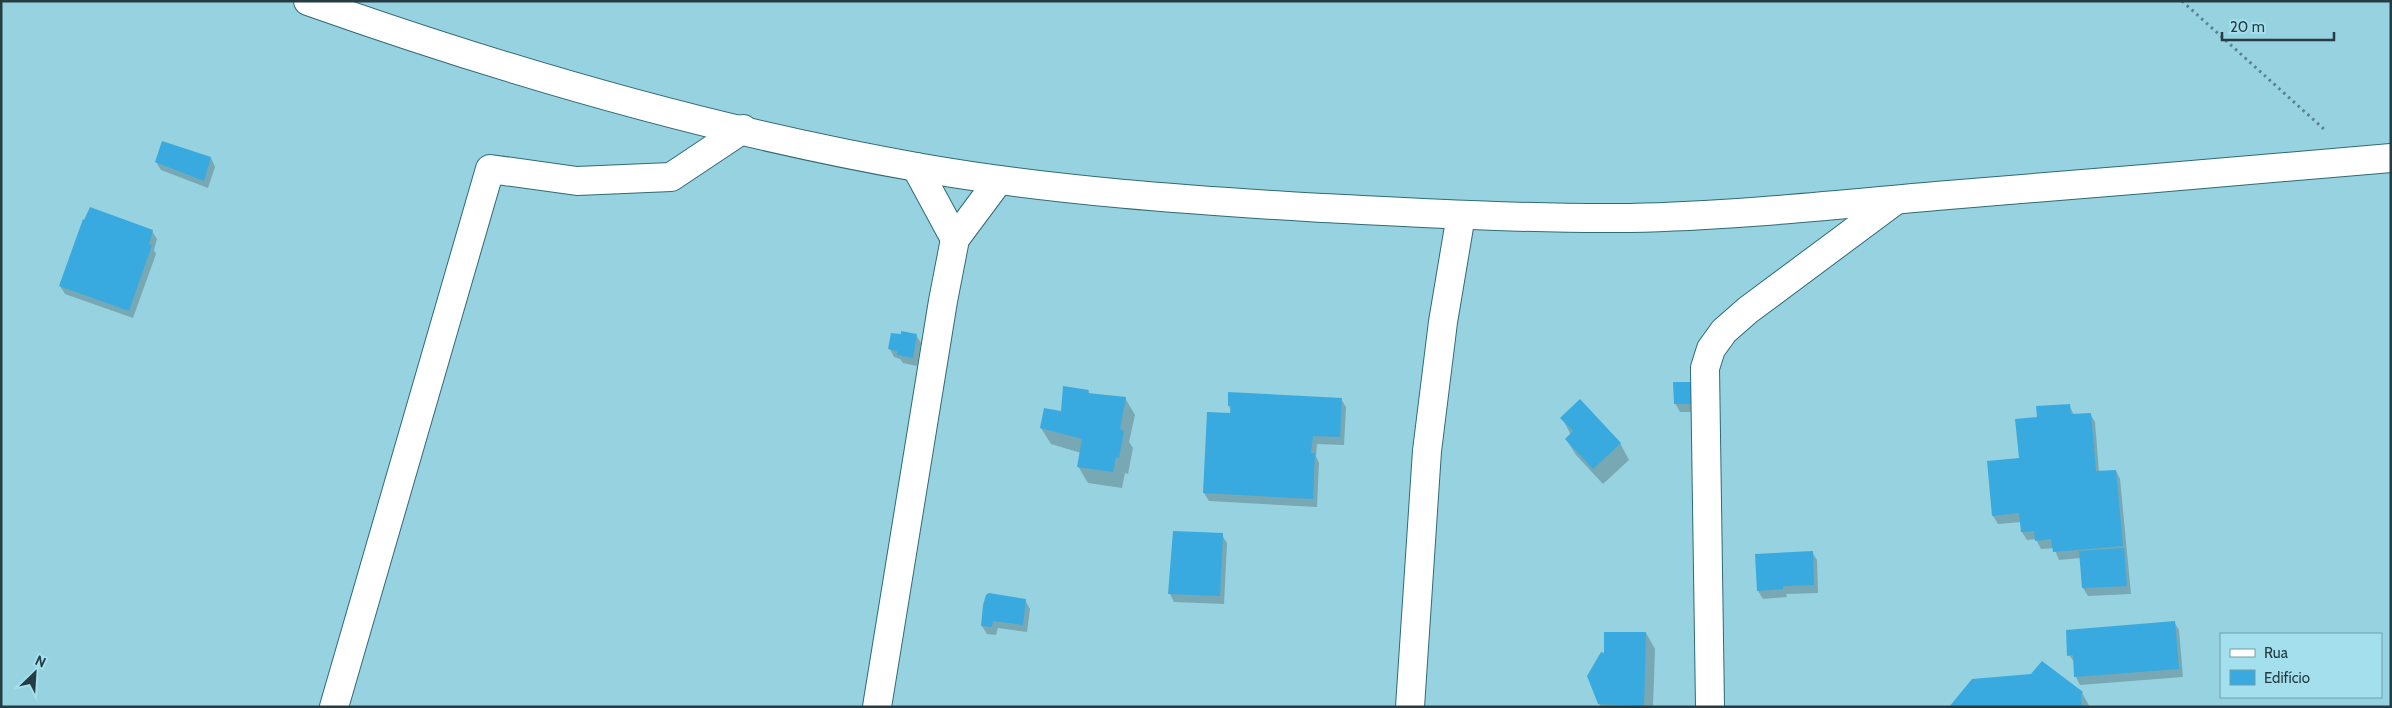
<svg xmlns="http://www.w3.org/2000/svg" width="2392" height="708" font-family="Cabin,sans-serif">
	<style>
		.shadow { fill: #0003 }
		.building { fill: #39aadf }
		.lines { fill: none; stroke-linecap: round; stroke-linejoin: round }
		.minor-casing { stroke: #306a76; stroke-width: 30 }
		.path { stroke: #5a838c; stroke-width: 3; stroke-dasharray: 2.5 4; stroke-linecap: butt }
		.minor { stroke: #fff; stroke-width: 28 }
	</style>
	<rect width="100%" height="100%" fill="#97d2e0"/>
	<g class="shadow">
		<path d="M163 142 211 158 215 167 208 188 161 170 156 162Z"/>
		<path d="M152 231 157 239 154 250 156 254 133 318 65 294 60 286Z"/>
		<path d="M916 335 921 343 917 366 903 363 900 359 894 357 890 349Z"/>
		<path d="M1675 384 1701 412H1680L1675 403Z"/>
		<path d="M1088 391 1090 394 1125 398 1135 415 1129 442 1133 448 1128 474 1125 473 1122 488 1088 483 1078 466 1081 453 1051 444 1041 428Z"/>
		<path d="M1341 399 1346 407 1344 445 1317 444 1316 456 1319 463 1317 507 1209 501 1204 493 1232 414 1229 406Z"/>
		<path d="M2069 405 2074 415 2090 414 2095 422 2099 472 2116 471 2120 479 2131 594 2088 596 2083 588 2081 558 2059 560 2054 548 2041 549 2036 539 2027 540 2022 532 2021 522 1998 524 1993 516 2038 418Z"/>
		<path d="M1562 418 1620 443 1629 460 1603 484 1576 455 1566 439 1571 435Z"/>
		<path d="M1222 535 1227 543 1224 604 1174 602 1170 594Z"/>
		<path d="M1812 552 1817 560 1818 593 1786 594 1787 597 1763 599 1758 591 1756 555Z"/>
		<path d="M1025 600 1030 609 1027 632 998 628 996 635 987 634 982 626Z"/>
		<path d="M2174 622 2179 630 2183 677 2080 685 2076 677 2075 663 2069 655Z"/>
		<path d="M1646 633 1655 649 1653 707H1601L1599 704 1605 654Z"/>
		<path d="M2082 693 2090 707H1951Z"/>
	</g>
	<g class="building">
		<path d="M162 141 211 157 204 181 155 162Z"/>
		<path d="M90 207 153 230 149 244 152 245 129 311 59 286 83 219 84 220Z"/>
		<path d="M901 331 917 334 913 358 897 355V351L888 349 891 333 901 334Z"/>
		<path d="M1673 382H1697V404H1674Z"/>
		<path d="M1063 386 1089 390 1088 393 1126 397 1120 429 1124 431 1119 458 1116 457 1113 472 1077 467 1082 439 1040 428 1044 408 1061 411Z"/>
		<path d="M1228 392 1342 398 1340 437 1313 436 1311 453H1315L1313 499 1203 493 1207 412 1230 413 1231 406H1228Z"/>
		<path d="M1580 399 1621 443 1593 469 1565 439 1573 431 1560 418Z"/>
		<path d="M2070 404 2071 414 2091 413 2096 471 2116 470 2123 546 2053 552 2051 539 2035 541 2034 531 2021 532 2019 513 1992 516 1987 461 2019 458 2015 419 2037 417 2036 406Z"/>
		<path d="M1173 531 1223 533 1220 596 1168 594Z"/>
		<path d="M2124 548 2127 586 2082 588 2079 551Z"/>
		<path d="M1813 551 1814 585 1783 586V589L1757 591 1755 554Z"/>
		<path d="M989 593 1026 599 1023 625 993 621 992 627 981 626 983 605 986 595Z"/>
		<path d="M2175 621 2179 669 2074 677 2073 655 2067 656 2066 630Z"/>
		<path d="M1604 632H1646L1644 706 1598 704 1587 676 1601 652 1604 653Z"/>
		<path d="M2042 661 2083 692 2081 695 2082 707H1949L1972 679 2031 674Z"/>
	</g>
	<g class="lines">
		<g class="minor-casing">
			<g id="minor">
				<path d="M308 1C506 71 715 132 922 168 1054 191 1188 200 1322 208 1425 213 1527 219 1630 218 1732 216 1834 205 1936 196 2088 184 2239 171 2391 158"/>
				<path d="M916 167 955 239"/>
				<path d="M334 707 490 169 577 181 671 177 743 129"/>
				<path d="M877 707 943 301 955 239 999 180"/>
				<path d="M1410 707 1427 451 1443 322 1461 215"/>
				<path d="M1710 707 1705 368 1711 349 1724 331 1748 310 1896 200"/>
			</g>
		</g>
		<path class="path" d="M2182 1 2325 130"/>
		<use href="#minor" class="minor"/>
	</g>
	<rect width="2392" height="708" fill="none" stroke="#243c42" stroke-width="5"/>
	<rect x="2220" y="633" width="162" height="65" fill="#a3dfed" stroke="#709ea9"/>
	<rect x="2230" y="649" width="25" height="8" fill="#ffffff" stroke="#709ea9"/>
	<text x="2264" y="658" font-size="15" fill="#243c42">Rua</text>
	<rect x="2230" y="670" width="25" height="15" fill="#39aadf" stroke="#709ea9"/>
	<text x="2264" y="683" font-size="15" fill="#243c42">Edifício</text>
	<g transform="translate(35 673) rotate(25)" stroke="#a3dfed" stroke-width="4" paint-order="stroke">
	<path d="M0-4L9 19L0 12L-9 19Z" fill="#243c42"/>
	<text y="-8" font-size="14" font-weight="bold" text-anchor="middle" fill="#243c42">N</text>
	</g>
	<path d="M2222 32v8h112v-8" fill="none" stroke="#243c42" stroke-width="2.5"/>
	<text x="2230" y="32" font-size="15" fill="#243c42" stroke="#a3dfed" stroke-width="4" paint-order="stroke">20 m</text>
</svg>
